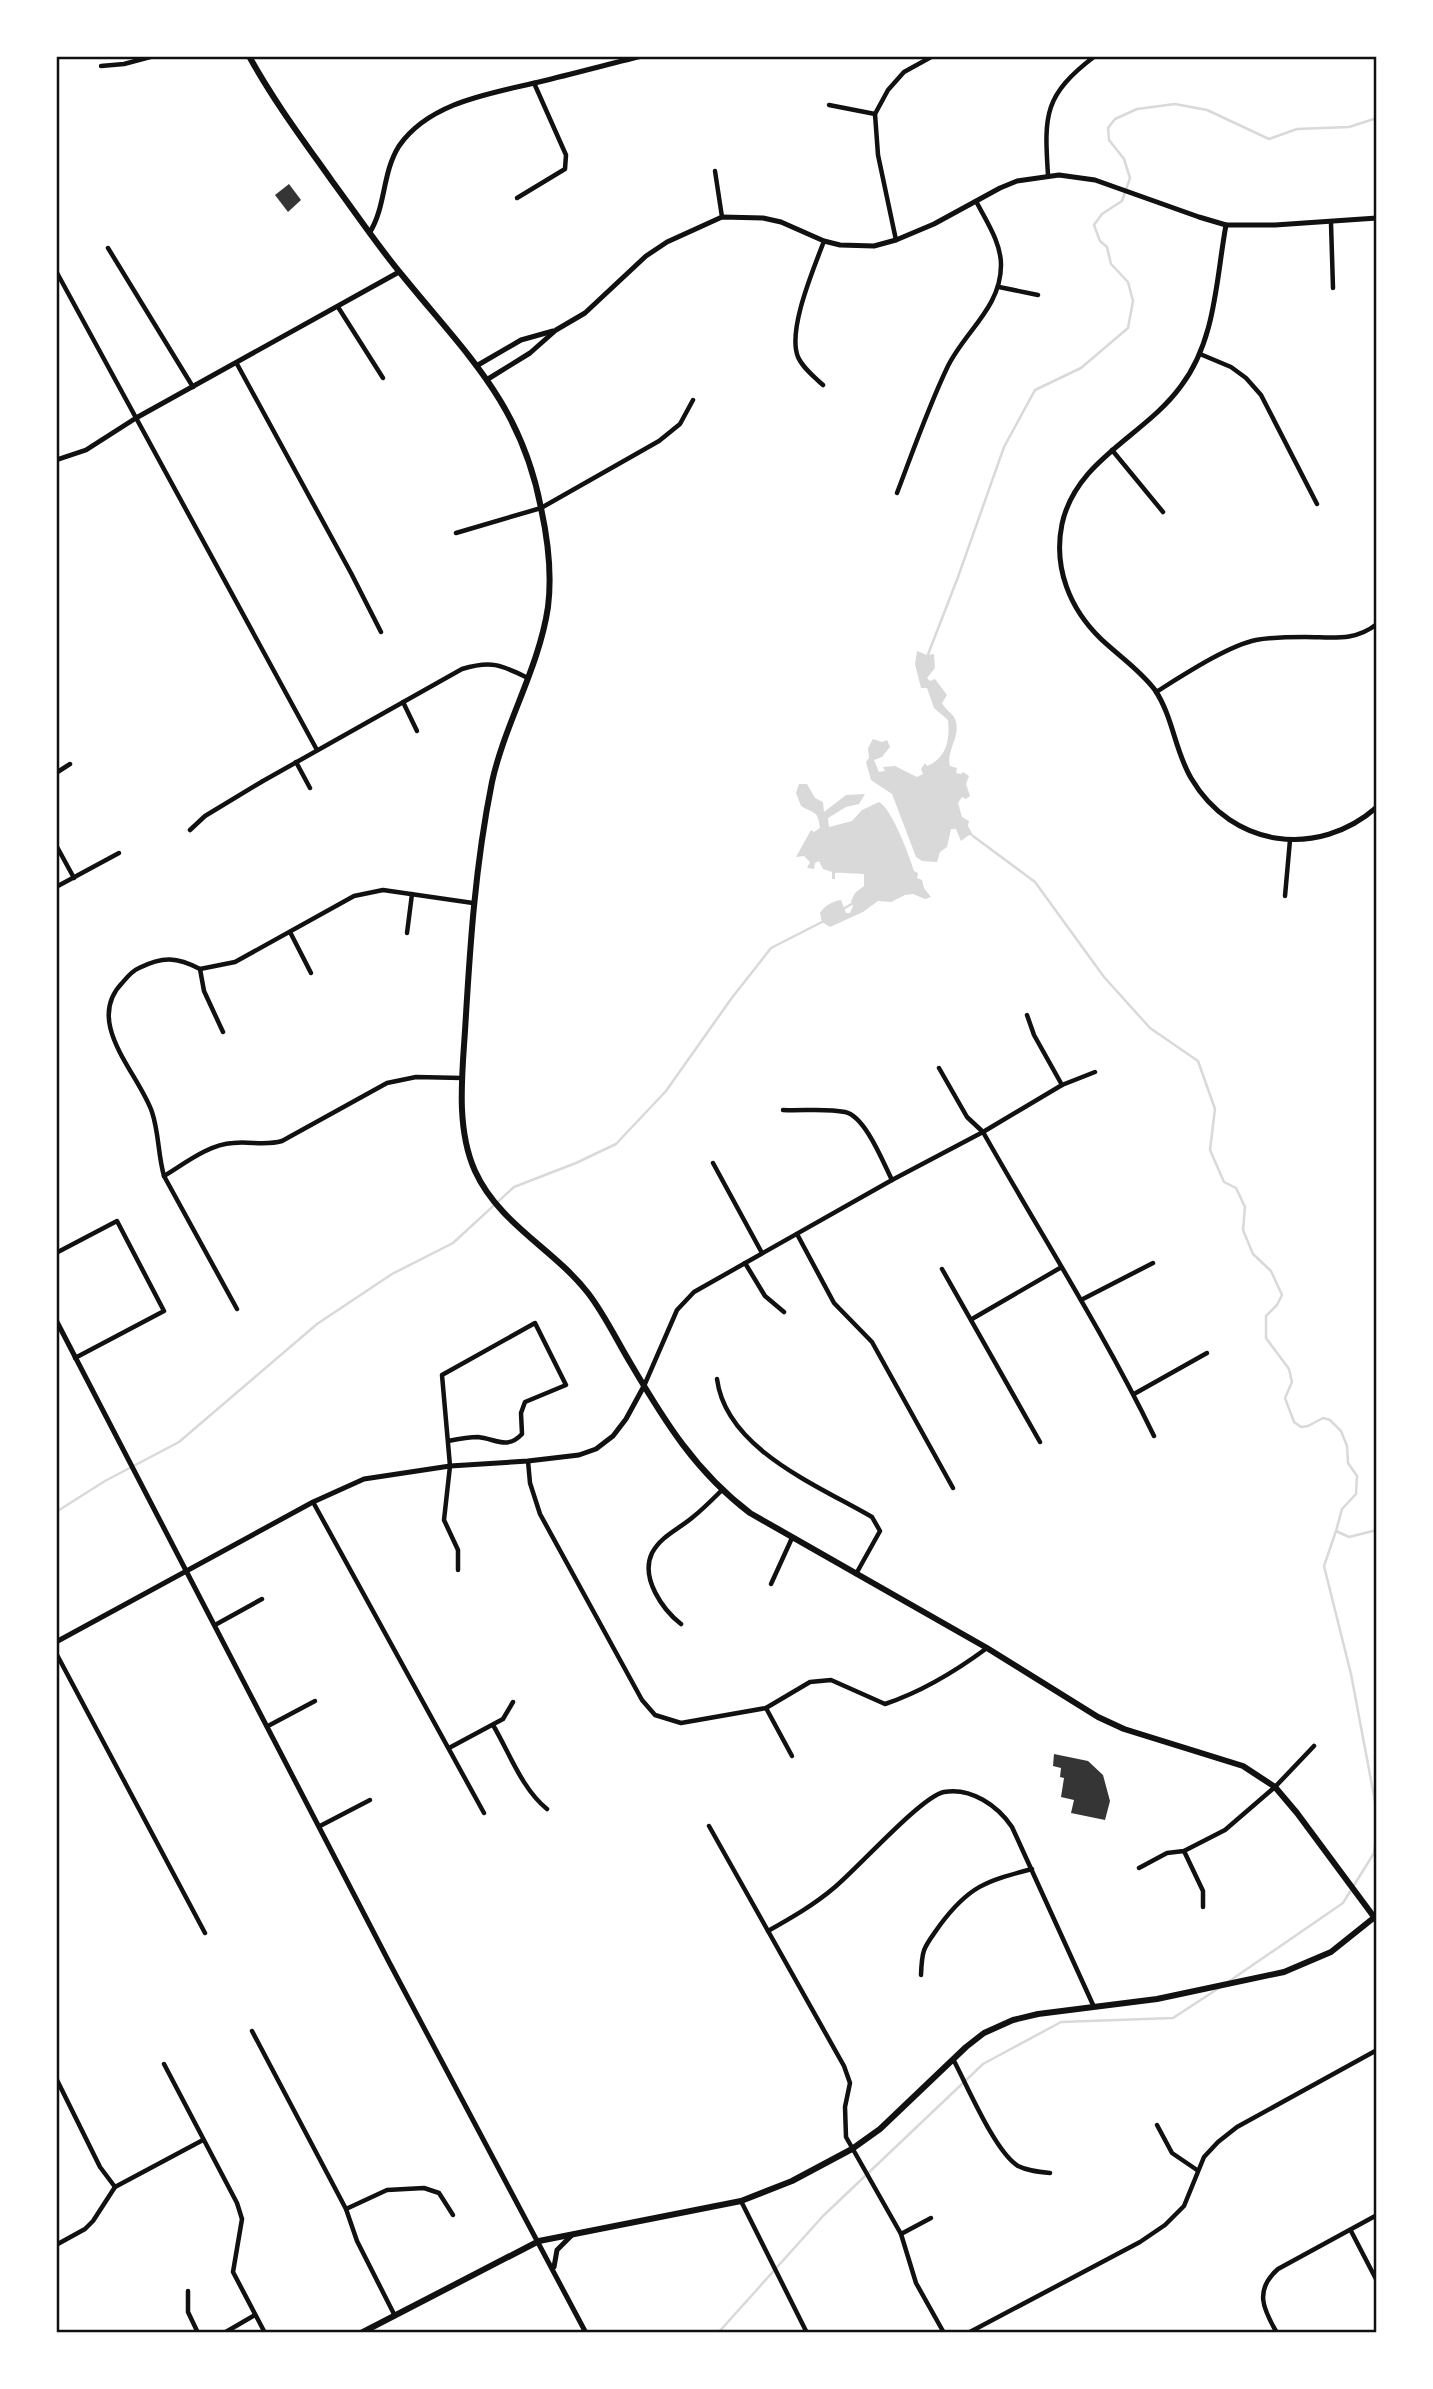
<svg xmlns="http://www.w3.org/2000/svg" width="1433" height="2389" font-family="Signika,sans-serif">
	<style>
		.water { fill: #d9d9d9 }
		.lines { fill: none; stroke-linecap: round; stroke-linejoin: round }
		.stream { stroke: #d9d9d9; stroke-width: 2.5 }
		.building { fill: #353535 }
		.minor { stroke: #111; stroke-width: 4.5 }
		.tertiary { stroke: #111; stroke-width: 5 }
		.secondary { stroke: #111; stroke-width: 6 }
		.neatline { fill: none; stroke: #111; stroke-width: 2.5 }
	</style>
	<rect width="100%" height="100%" fill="#fff"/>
	<g class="water">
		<path d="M917 651 927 655 934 654 935 668 927 678 930 681 935 679 947 695 942 703C946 711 954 713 956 722 960 738 946 750 950 766L957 768 956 773 961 774 963 772 969 776 966 784 970 796 966 799 962 797 958 803 962 817 969 821 968 826 974 837 969 835 961 841 956 829H951L947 847 940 852 937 862 922 861 916 857 892 794 871 780 866 762 869 758 868 748 873 739 882 742 887 740 890 747 882 757 874 760 879 772 885 771 883 767 895 766 917 777 923 774 921 769 925 763 927 766C947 758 950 739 948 720L934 708 927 688H921L915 664Z"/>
		<path d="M799 784H807L815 798 823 802 824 812 846 795 865 794 859 804 846 807 828 818 829 827 852 821 862 810 879 802C892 809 909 855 914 871L918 873 917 878 922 880 924 888 931 897 925 899 913 894 905 895 891 902 878 901 863 912 830 927 822 922 820 913C824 906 833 901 841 900L846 913H850L853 906 851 901 855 893 864 886V874C857 874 840 872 835 873V879H832V872L823 869 819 861 815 863 814 869 807 868 810 862 804 856 796 857 811 830 814 832 820 828C818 809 813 814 801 806L796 793Z"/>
	</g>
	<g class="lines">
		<g class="stream">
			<path d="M927 657 958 577 1004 447 1035 390 1081 368 1128 328 1133 301 1128 282 1111 264 1107 247 1100 241 1094 225 1102 214 1122 201 1130 178 1124 159 1109 140 1108 128 1115 119 1137 109 1175 104 1207 110 1269 139 1297 129 1349 127 1377 118"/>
			<path d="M973 836 1035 882 1104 977 1150 1028 1198 1061 1215 1109 1210 1150 1224 1182 1236 1188 1245 1207 1243 1230 1253 1254 1271 1271 1282 1295 1277 1305 1266 1316V1338L1289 1369 1292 1382 1285 1398 1294 1422 1301 1427 1308 1426 1323 1418 1330 1420 1341 1431 1347 1446 1348 1463 1357 1476 1356 1494 1342 1509 1336 1531 1349 1537 1377 1530"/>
			<path d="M843 909 855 902"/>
			<path d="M56 1512 105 1481 179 1442 317 1324 392 1274 453 1243 514 1187 576 1163 616 1144 666 1091 731 999 771 948 822 922"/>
			<path d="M1336 1531 1324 1566 1351 1674 1377 1812"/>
			<path d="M1228 1982 1343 1903 1374 1853 1377 1829"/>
			<path d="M718 2333 823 2216 983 2064 1061 2022 1173 2018 1219 1988"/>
		</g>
	</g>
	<g class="building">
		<path d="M289 184 301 200 288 212 275 195Z"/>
		<path d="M1054 1754 1088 1761 1103 1775 1110 1801 1105 1820 1071 1813 1074 1800 1061 1797 1064 1778 1060 1777 1061 1768 1053 1766Z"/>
	</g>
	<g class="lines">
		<g class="minor">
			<path d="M1278 56H1288"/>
			<path d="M101 66 124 64 154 56"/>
			<path d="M829 105 875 114"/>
			<path d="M715 171 722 217"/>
			<path d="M1048 175C1044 114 1044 95 1095 56"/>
			<path d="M517 198 565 169 566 155 534 83"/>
			<path d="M1331 223 1333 288"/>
			<path d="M896 240 878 155 875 114 888 90 904 72 933 56"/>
			<path d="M108 248 193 387"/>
			<path d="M56 271 317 750"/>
			<path d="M999 287 1038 295"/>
			<path d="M338 307 383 378"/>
			<path d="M1200 354 1231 367 1246 378 1261 395 1317 504"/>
			<path d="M237 364 351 573 381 632"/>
			<path d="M823 385C814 377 803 368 798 357 787 330 814 268 824 241"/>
			<path d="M1112 450 1163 512"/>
			<path d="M897 493C913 451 928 408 947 368 964 332 1001 308 1001 265 1001 242 986 221 976 201"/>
			<path d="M456 533 541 508 659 441 680 424 693 400"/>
			<path d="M1156 692C1182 676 1227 646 1256 640 1271 637 1290 637 1305 637 1332 637 1354 642 1377 624"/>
			<path d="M403 702 417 731"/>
			<path d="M296 762 310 788"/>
			<path d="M56 773 70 764"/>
			<path d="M190 830 205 816 263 781 462 669C492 660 501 665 528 678"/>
			<path d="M56 845 74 878"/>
			<path d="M56 887 119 853"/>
			<path d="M1285 896 1290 840"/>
			<path d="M290 932 311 973"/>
			<path d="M407 933 412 894"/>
			<path d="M200 969 204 991 223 1032"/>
			<path d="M1027 1015 1034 1035 1062 1085"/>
			<path d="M939 1068 967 1117 983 1132C1040 1233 1103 1331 1154 1436"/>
			<path d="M783 1110C803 1111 826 1108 845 1112 865 1116 883 1162 892 1180"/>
			<path d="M713 1163 762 1253"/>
			<path d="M164 1176C184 1164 209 1144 233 1143 250 1141 265 1146 282 1141L387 1083 416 1077 462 1078"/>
			<path d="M797 1234 834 1303 872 1342 953 1488"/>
			<path d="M56 1253 117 1221 164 1311 75 1358"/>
			<path d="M745 1263 765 1296 784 1312"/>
			<path d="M942 1269 1040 1442"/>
			<path d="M1081 1300 1153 1263"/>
			<path d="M237 1309 164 1176C158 1155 159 1133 152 1112 138 1072 83 1022 123 982 128 976 132 971 139 968 163 956 177 957 200 969L235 962 354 896 383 890 473 903"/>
			<path d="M972 1319 1060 1268"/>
			<path d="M717 1379C726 1449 817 1485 872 1517L880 1531 856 1574"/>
			<path d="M644 1386 677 1310 694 1292 892 1180 983 1132 1062 1085 1095 1072"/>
			<path d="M1134 1394 1207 1353"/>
			<path d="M448 1441C458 1439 468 1437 478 1437 496 1439 507 1450 522 1434L521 1413 525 1402 566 1385 535 1323 442 1375 450 1466 444 1520 458 1550V1570"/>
			<path d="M528 1461 530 1483 540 1514 642 1700 655 1715 681 1723 766 1708 810 1682 831 1680 885 1704C921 1692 956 1671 987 1648"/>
			<path d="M313 1502 484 1813"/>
			<path d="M771 1584 792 1538"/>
			<path d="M681 1624C663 1610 640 1578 652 1553 661 1536 679 1529 693 1517 703 1509 712 1500 721 1491"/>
			<path d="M215 1625 262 1599"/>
			<path d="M56 1653 205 1933"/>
			<path d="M766 1708 792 1756"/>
			<path d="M493 1725C509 1752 522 1789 547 1809"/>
			<path d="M268 1726 315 1701"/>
			<path d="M449 1748 503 1719 513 1702"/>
			<path d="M320 1826 370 1800"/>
			<path d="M709 1826 844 2066 850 2083 845 2107 846 2137 901 2234 916 2283 944 2333"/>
			<path d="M1184 1851 1203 1891V1907"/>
			<path d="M1139 1868 1167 1853 1184 1851 1225 1830 1275 1787 1314 1746"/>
			<path d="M768 1931C791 1918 814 1905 835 1887 858 1868 922 1796 944 1792 971 1787 998 1806 1012 1827L1094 2007"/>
			<path d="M921 1975C922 1947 924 1948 940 1925 969 1886 986 1881 1032 1869"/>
			<path d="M252 2031 346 2209 357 2241 395 2316"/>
			<path d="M953 2059C967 2085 995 2152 1018 2166 1028 2171 1039 2172 1050 2173"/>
			<path d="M164 2064 237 2203 242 2219 233 2272 265 2333"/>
			<path d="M56 2078 100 2167 115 2187"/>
			<path d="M1157 2125 1172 2153 1197 2170"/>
			<path d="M741 2201 807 2333"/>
			<path d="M346 2209 387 2190 424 2188 439 2193 453 2215"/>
			<path d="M1351 2231 1377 2281"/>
			<path d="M901 2234 931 2218"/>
			<path d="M56 2245 85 2229 93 2221 115 2187 203 2140"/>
			<path d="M188 2291V2312L198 2333"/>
			<path d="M224 2333 255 2315"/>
			<path d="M968 2333 1140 2242 1165 2225 1184 2206 1204 2157 1218 2142 1237 2127 1377 2050"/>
			<path d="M1277 2333C1263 2309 1254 2290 1278 2269L1377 2215"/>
		</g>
		<g class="tertiary">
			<path d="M1226 225C1216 279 1216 340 1181 386 1145 436 1076 459 1062 524 1053 568 1070 609 1101 639 1119 656 1140 670 1155 690 1173 717 1175 751 1191 778 1232 848 1318 859 1377 807"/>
			<path d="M370 232C386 206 382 173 399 146 430 101 494 93 543 81 576 73 609 64 642 56"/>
			<path d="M478 365 521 340 553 331"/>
			<path d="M488 379 530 353 556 330 585 313 646 256 667 242 722 217 763 218 781 222 824 241 840 245 874 246 896 240 934 224 1000 188 1017 181 1059 175 1095 180 1199 217 1226 225H1275L1377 218"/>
			<path d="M56 460 86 450 136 418 399 272"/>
			<path d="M56 1320 389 1962 586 2333"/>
			<path d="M56 1642 313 1502 364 1479 450 1466 528 1461 579 1455 596 1449 613 1436 626 1419 644 1386"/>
			<path d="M554 2267 557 2250 572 2235"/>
		</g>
		<g class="secondary">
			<path d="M249 56C273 100 303 140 332 181 355 212 377 245 402 275 466 354 521 403 541 508 548 540 552 575 548 607 539 668 505 723 492 782 475 866 470 946 465 1031 462 1076 456 1129 475 1171 499 1224 554 1249 588 1293 605 1315 617 1341 631 1364 665 1422 696 1472 750 1513L987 1648 1098 1717 1124 1729 1243 1766 1275 1787 1297 1813 1377 1921"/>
			<path d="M361 2333 539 2241 741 2201 792 2181 852 2149 880 2129 966 2047 984 2033 1013 2020 1038 2014 1157 1999 1284 1972 1331 1952 1376 1916"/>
		</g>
	</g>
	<rect width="1433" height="2389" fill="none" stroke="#ffffff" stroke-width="116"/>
	<rect x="58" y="58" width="1317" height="2273" class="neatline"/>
</svg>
